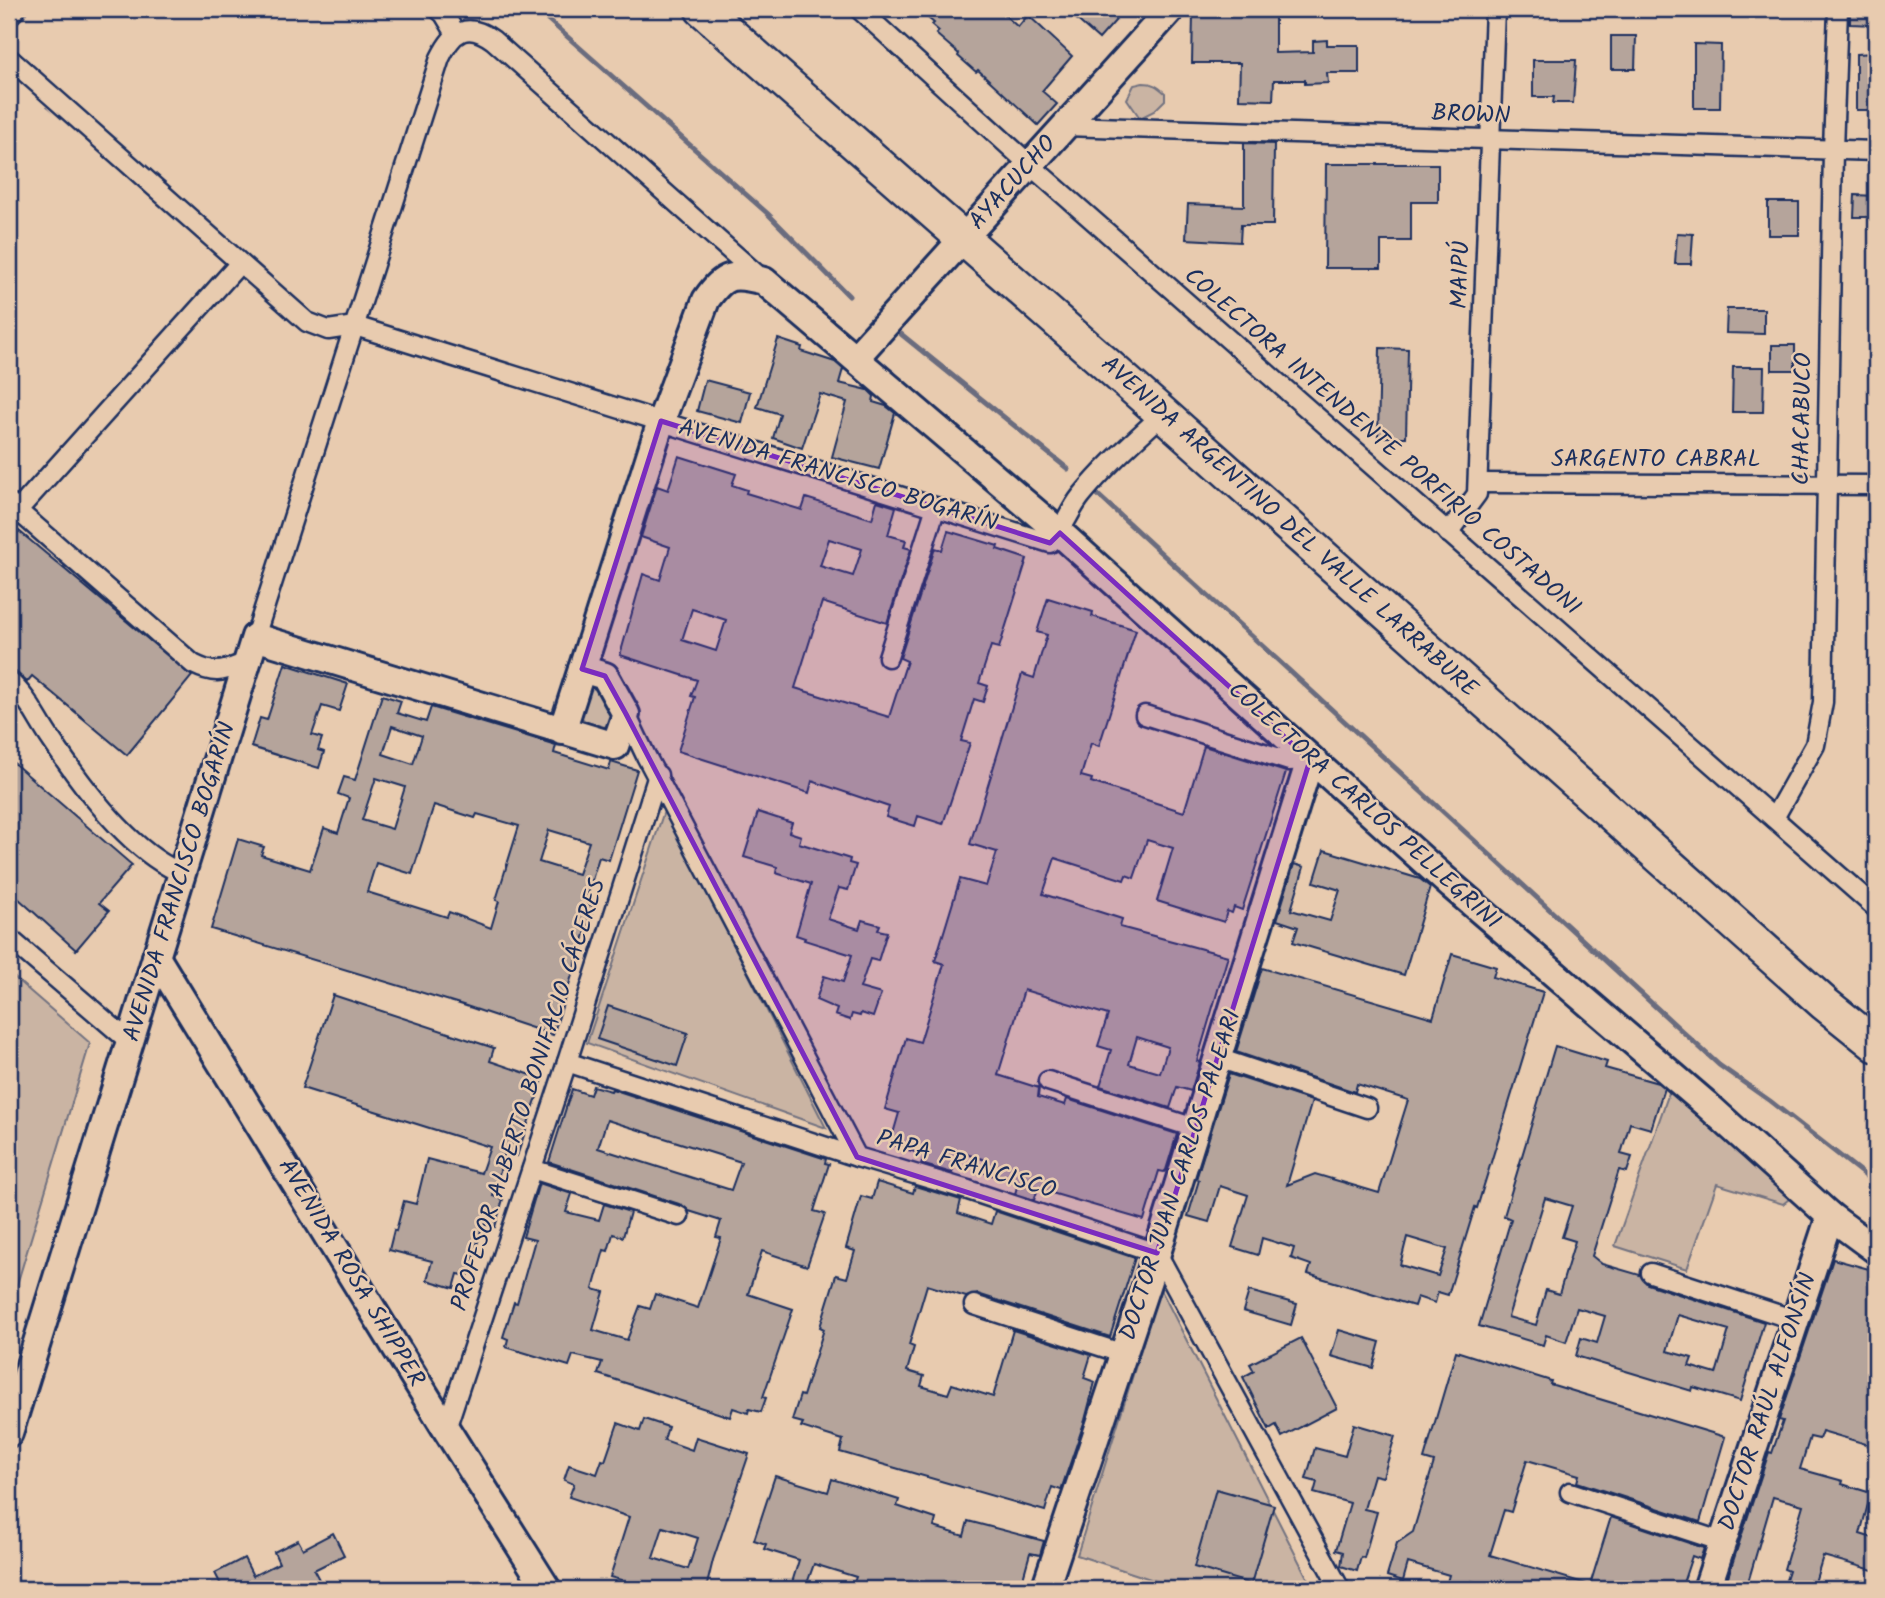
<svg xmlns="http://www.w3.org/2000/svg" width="1885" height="1598" font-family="Kalam,sans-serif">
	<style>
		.green { fill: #cab4a3; stroke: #727280; stroke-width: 2 }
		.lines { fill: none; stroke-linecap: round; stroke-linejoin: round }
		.stream { stroke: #6b6c7e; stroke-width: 5 }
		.building { fill: #b5a49b; stroke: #1b2f5e; stroke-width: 2; fill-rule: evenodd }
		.street-casing { stroke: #1b2f5e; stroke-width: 23 }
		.secondary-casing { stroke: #1b2f5e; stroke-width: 32 }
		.highway-casing { stroke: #1b2f5e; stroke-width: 38 }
		.street { stroke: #e8cbaf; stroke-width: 18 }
		.secondary { stroke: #e8cbaf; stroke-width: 26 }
		.highway { stroke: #e8cbaf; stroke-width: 33 }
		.marked { fill: #7b2cbf; fill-opacity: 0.2; stroke: #7b2cbf; stroke-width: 5; stroke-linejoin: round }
		.labels { text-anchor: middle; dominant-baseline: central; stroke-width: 5; stroke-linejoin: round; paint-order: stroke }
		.street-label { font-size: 24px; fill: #1b2f5e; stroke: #e8cbaf }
	</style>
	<rect width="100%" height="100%" fill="#e8cbaf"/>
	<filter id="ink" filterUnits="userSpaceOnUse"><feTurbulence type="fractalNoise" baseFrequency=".0143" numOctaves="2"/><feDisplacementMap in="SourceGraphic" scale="14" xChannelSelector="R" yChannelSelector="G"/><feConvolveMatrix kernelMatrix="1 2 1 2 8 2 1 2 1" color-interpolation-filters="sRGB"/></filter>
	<g filter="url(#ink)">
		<g class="green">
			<path d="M1143 83C1153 83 1157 86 1165 93V100L1154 111 1140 118 1127 99 1134 85Z"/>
			<path d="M590 687 604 692 617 715 610 726 594 728 578 715 581 695Z"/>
			<path d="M665 808 826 1128 587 1043Z"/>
			<path d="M9 973 90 1043 9 1311Z"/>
			<path d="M1670 1090 1794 1195 1783 1204 1717 1184 1687 1269 1615 1246Z"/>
			<path d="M1160 1288 1313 1589H1181L1077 1555Z"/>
		</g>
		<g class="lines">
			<g class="stream">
				<path d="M536 9 767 213 849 296"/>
				<path d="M901 334 1068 469"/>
				<path d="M1098 495 1719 1065 1770 1101 1876 1184"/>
			</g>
		</g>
		<g class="building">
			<path d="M917 9H998L1018 27 1028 15 1072 56 1042 91 1057 104 1038 125 978 70 976 72 958 56 959 54 936 34 939 31 932 25 934 23Z"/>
			<path d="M1065 9H1104L1116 20 1099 39Z"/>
			<path d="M1850 9H1876V25L1850 24Z"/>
			<path d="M1193 14 1275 15V53L1313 52V41L1327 40V45H1359V73H1327L1328 83 1305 84V80H1274L1273 100 1239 99 1240 63H1192Z"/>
			<path d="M1611 36H1636L1635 69H1611Z"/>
			<path d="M1694 44 1721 45 1720 108H1694Z"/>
			<path d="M1876 53V110H1856V54Z"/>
			<path d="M1533 60H1576L1573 103H1553L1554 97H1533Z"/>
			<path d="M1244 143 1274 144 1273 225H1241L1240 242 1186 239 1188 204 1244 206Z"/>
			<path d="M1326 164H1438V202H1411V241H1381V268H1325Z"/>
			<path d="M1855 195 1876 196V217H1854Z"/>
			<rect x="1768" y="202" width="31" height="33"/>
			<path d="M1677 233 1693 234 1691 264H1675Z"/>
			<path d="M1727 309H1764V334L1726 333Z"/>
			<path d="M778 339 802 347 801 351 835 362 843 369 839 383 868 390 874 396 873 402 886 406 895 413 879 469 832 457 847 402 820 394 802 448 773 438 780 414 757 407Z"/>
			<rect x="1772" y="345" width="23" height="25"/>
			<path d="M1380 348 1408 349 1406 437H1378Z"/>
			<path d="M1733 367H1764L1763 412H1732Z"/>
			<path d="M705 380 750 392 742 423 697 411Z"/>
			<path d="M679 456 736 474 732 485 747 490 746 493 802 510 806 498 872 519 877 501 896 507 888 535 906 540 904 547 911 549 887 623 822 602 795 688 889 717 907 661 900 658 935 548 942 550 948 531 998 546 997 549 1027 559 999 648 991 646 979 683 988 686 983 702 974 699 961 741 970 743 943 824 918 816 915 826 886 817 889 807 812 781 809 793 678 751 695 697 691 696 697 680 620 655 643 574 660 580 670 547 641 537 657 486 668 490ZM829 539 862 549 853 576 820 566ZM692 609 726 620 716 651 682 640Z"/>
			<path d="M19 531 192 676 127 755 32 676 27 682 16 672 9 670V543Z"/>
			<path d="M1048 598 1093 612 1092 616 1136 630 1099 746 1091 743 1081 776 1092 779 1091 782 1184 812 1204 746 1286 772 1242 910 1234 907 1232 913 1227 911 1224 922 1157 901 1173 848 1147 840 1134 878 1126 875 1124 880 1055 858 1043 894 1122 919 1120 927 1228 956 1197 1061 1200 1062 1191 1091 1177 1087 1170 1108 1100 1086 1111 1050 1098 1046 1108 1015 1024 990 998 1075 1039 1088 1038 1097 1065 1105 1067 1099 1177 1134 1166 1170 1164 1172 1159 1171 1144 1220 1038 1189 1034 1200 1015 1194 1018 1183 985 1173 989 1161 959 1152 952 1173 921 1164 924 1155 890 1144 899 1113 885 1109 906 1038 920 1042 944 964 935 961 960 879 986 886 997 852 970 844 1022 674 1034 678 1047 635 1037 632ZM1137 1037 1168 1047 1160 1073 1129 1064Z"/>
			<path d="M285 664 348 684 339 711 322 706 312 735 322 738 318 750 324 752 319 768 251 747 260 718 267 720Z"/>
			<path d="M382 695 401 701 397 713 426 722 431 707 556 745 554 753 609 770 611 762 637 770 609 860 599 857 585 903 594 906 553 1035 463 1005 211 929 238 839 264 847 261 855 310 870 324 828 338 833 349 798 338 794 344 777 355 780ZM392 726 422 736 413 764 383 754ZM376 778 405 787 392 829 362 820ZM434 805 475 818 477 814 519 826 496 900 499 901 491 928 449 912 447 917 367 892 376 863 412 874ZM549 830 589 842 578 874 539 862Z"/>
			<path d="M9 759 132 865 99 903 109 911 76 950 9 890Z"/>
			<path d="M758 812 792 823 789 832 801 836 799 843 850 859 849 863 856 865 848 890 839 888 828 919 859 929 862 920 880 925 878 930 887 932 878 961 870 959 860 988 881 994 873 1017 861 1013 860 1016 852 1014 850 1020 835 1015 837 1009 816 1000 824 976 843 982 852 955 804 940 805 938 796 935 811 884 776 873 777 867 744 857Z"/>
			<path d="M1324 850 1420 879 1430 887 1404 975 1293 942 1298 927 1277 920 1294 864 1304 867 1291 910 1330 921 1340 890 1314 882Z"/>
			<path d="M1452 954 1496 967 1493 977 1543 992 1477 1208 1475 1207 1448 1295 1438 1292 1435 1303 1417 1297 1414 1306 1308 1274 1311 1265 1291 1258 1294 1248 1262 1238 1258 1255 1232 1247 1248 1195 1220 1186 1209 1222 1188 1216 1199 1180 1196 1179 1229 1074 1312 1101 1287 1185 1315 1174 1379 1193 1408 1100 1357 1084 1355 1092 1236 1052 1262 968 1433 1018ZM1407 1237 1447 1249 1438 1276 1400 1265Z"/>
			<path d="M333 995 494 1048 490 1061 543 1079 517 1156 505 1152 493 1196 503 1199 495 1227 483 1224 468 1276 458 1274 454 1288 427 1280 432 1261 389 1250 394 1230 396 1231 404 1201 416 1204 427 1159 481 1173 490 1147 302 1088Z"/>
			<path d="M608 1006 688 1033 677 1066 597 1039Z"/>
			<path d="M1555 1046 1607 1062 1605 1068 1658 1083 1664 1088 1651 1129 1630 1123 1621 1154 1632 1157 1627 1172 1619 1170 1592 1256 1602 1264 1640 1275 1647 1284 1764 1322 1740 1401 1693 1387 1692 1391 1576 1356 1581 1338 1597 1343 1605 1316 1577 1308 1566 1342 1546 1335 1543 1345 1479 1326 1511 1219 1504 1216ZM1545 1198 1572 1206 1562 1237 1575 1241 1559 1294 1546 1290 1536 1325 1508 1317ZM1678 1315 1729 1330 1716 1374 1689 1366 1692 1358 1667 1351Z"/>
			<path d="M593 1086 611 1091 612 1089 826 1159 825 1163 829 1164 814 1211 825 1214 807 1266 762 1251 748 1294 793 1309 763 1397 766 1398 761 1412 749 1409 748 1413 733 1408 730 1417 598 1374 602 1362 573 1355 569 1366 506 1347 508 1339 503 1337 514 1302 517 1303 535 1240 523 1237 539 1183 572 1194 566 1212 599 1220 604 1204 630 1212 623 1237 613 1234 608 1251 604 1250 593 1289 604 1292 593 1330 627 1340 640 1306 650 1309 655 1294 698 1308 721 1238 716 1237 721 1221 689 1211 682 1205 549 1162 572 1089 590 1095ZM607 1120 741 1162 731 1190 598 1148Z"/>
			<path d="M877 1182 913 1193 915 1186 961 1200 958 1213 991 1224 995 1211 1135 1258 1110 1337 978 1294 966 1297 927 1285 909 1345 914 1347 907 1371 924 1376 921 1386 948 1394 952 1384 993 1397 1013 1330 1091 1355 1084 1378 1095 1382 1085 1420 1061 1490 1052 1487 1045 1511 840 1452 843 1440 801 1427 803 1423 792 1420 800 1395 803 1396 824 1329 820 1327 836 1275 847 1278 855 1251 846 1248 861 1196 872 1199Z"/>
			<path d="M1833 1259 1876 1271V1447L1822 1431 1819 1439 1810 1437 1800 1469 1843 1481 1842 1484 1871 1493 1860 1534 1876 1539V1571L1823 1556 1813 1589H1783L1789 1571 1784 1569 1803 1505 1773 1497 1746 1589H1724L1769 1452 1772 1453 1783 1421 1779 1420Z"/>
			<path d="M1249 1291 1297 1304 1291 1325 1243 1311Z"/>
			<path d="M1339 1330 1380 1342 1373 1368 1331 1356Z"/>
			<path d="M1301 1338 1337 1408 1282 1437 1276 1425 1269 1429 1243 1377 1254 1371 1250 1364Z"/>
			<path d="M1456 1351 1551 1381 1550 1384 1725 1437 1700 1522 1577 1482 1579 1475 1527 1460 1511 1512 1504 1510 1490 1555 1590 1585 1611 1517 1704 1548 1700 1559 1692 1556 1681 1589H1500L1472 1581 1469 1589H1445L1449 1575 1408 1563 1403 1581 1387 1576 1397 1543 1413 1532 1434 1462 1424 1459Z"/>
			<path d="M644 1419 668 1427 664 1440 692 1450 696 1437 749 1454 713 1560 706 1589H618L621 1580 610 1577 629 1517 569 1497 574 1484 564 1480 569 1465 597 1474 602 1460 605 1461 618 1423 640 1431ZM663 1527 698 1538 688 1569 653 1558Z"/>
			<path d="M1354 1424 1395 1436 1383 1477 1374 1475 1364 1509 1377 1512 1364 1558 1361 1557 1357 1571 1341 1566 1343 1552 1336 1550 1350 1503 1314 1493 1317 1482 1306 1479 1315 1448 1345 1456Z"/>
			<path d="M775 1476 828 1492 832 1479 899 1500 897 1506 936 1519 934 1527 964 1536 968 1521 1044 1541 1040 1555 1030 1553 1020 1589H867L853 1585 856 1577 814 1564 805 1589H790L799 1560 764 1549 766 1544 754 1540Z"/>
			<path d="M1216 1489 1274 1505 1251 1584 1194 1567Z"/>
			<path d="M333 1533 344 1555 314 1570 324 1589H223L215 1573 244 1558 253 1576 279 1563 274 1552 298 1540 303 1549Z"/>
		</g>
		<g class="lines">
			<g class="street-casing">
				<g id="street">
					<path d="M438 9 444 14 456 34"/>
					<path d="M859 9 1030 165 1876 908"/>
					<path d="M9 16 16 9"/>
					<path d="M9 58 307 322 328 330 355 326 1050 543C1064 529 1069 511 1081 496 1105 466 1135 440 1163 414"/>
					<path d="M1064 126 1876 151"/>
					<path d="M1478 483 1876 485"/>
					<path d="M9 503 193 664C217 676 223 671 247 662"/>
					<path d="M9 520 240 263"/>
					<path d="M1448 533 1477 494 1495 9"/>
					<path d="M255 637 440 58C453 31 467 21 493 40L761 278"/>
					<path d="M888 657 936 507"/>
					<path d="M9 681C29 698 37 720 52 741 82 786 132 854 182 873"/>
					<path d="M626 714 646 756 857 1157 968 1190 1157 1253 1340 1589"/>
					<path d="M1145 715 1289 761 1310 760"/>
					<path d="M1774 818 1815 745 1823 702 1833 150 1838 9"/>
					<path d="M9 938 130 1042"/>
					<path d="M1218 1058 1367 1108"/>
					<path d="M567 1062 857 1157"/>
					<path d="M1048 1081 1195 1128"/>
					<path d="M532 1169 679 1216"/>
					<path d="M1651 1273 1795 1320"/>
					<path d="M974 1305 1124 1354"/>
					<path d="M446 1429 567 1062 658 775"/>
					<path d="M1570 1492 1723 1542"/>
				</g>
			</g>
			<g class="secondary-casing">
				<g id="secondary">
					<path d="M855 358 1171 9"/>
					<path d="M582 669 661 421 706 300C725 273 733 273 764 281L1060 533 1452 886 1706 1104 1830 1216 1876 1250"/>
					<path d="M156 957 446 1429 547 1589"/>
					<path d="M9 1433 255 637 615 746 626 714 605 676 582 669 562 731"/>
					<path d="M1045 1589 1157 1253 1310 760"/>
					<path d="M1707 1589 1830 1216"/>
				</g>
			</g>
			<g class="highway-casing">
				<path id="highway" d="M702 9 1163 414 1825 1004 1876 1045"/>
			</g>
			<use href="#street" class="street"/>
			<use href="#secondary" class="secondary"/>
			<use href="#highway" class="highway"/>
		</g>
	</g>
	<path class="marked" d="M661 421 1050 543 1060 533 1310 760 1157 1253 857 1157 626 714 605 676 582 669Z"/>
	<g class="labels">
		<g class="street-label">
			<text transform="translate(1471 115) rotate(2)">BROWN</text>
			<text transform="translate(1013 183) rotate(-48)">AYACUCHO</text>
			<text transform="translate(1461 275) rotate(-88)">MAIPÚ</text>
			<text transform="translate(1803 419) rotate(-89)">CHACABUCO</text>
			<text transform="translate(1382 442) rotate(41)">COLECTORA INTENDENTE PORFIRIO COSTADONI</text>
			<text x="1656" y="459">SARGENTO CABRAL</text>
			<text transform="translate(838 476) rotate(17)">AVENIDA FRANCISCO BOGARÍN</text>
			<text transform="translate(1289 527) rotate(42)">AVENIDA ARGENTINO DEL VALLE LARRABURE</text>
			<text transform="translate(1364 806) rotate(42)">COLECTORA CARLOS PELLEGRINI</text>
			<text transform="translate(180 882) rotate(-73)">AVENIDA FRANCISCO BOGARÍN</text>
			<text transform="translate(529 1095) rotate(-72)">PROFESOR ALBERTO BONIFACIO CÁCERES</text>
			<text transform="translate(966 1165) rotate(17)">PAPA FRANCISCO</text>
			<text transform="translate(1181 1175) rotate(-72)">DOCTOR JUAN CARLOS PALEARI</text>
			<text transform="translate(351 1273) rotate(59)">AVENIDA ROSA SHIPPER</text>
			<text transform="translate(1768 1402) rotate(-72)">DOCTOR RAÚL ALFONSÍN</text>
		</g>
	</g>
	<rect width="1885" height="1598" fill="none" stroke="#e8cbaf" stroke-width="35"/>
	<rect x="18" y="18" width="1850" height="1563" fill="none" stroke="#1b2f5e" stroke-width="2.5" filter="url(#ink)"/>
</svg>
